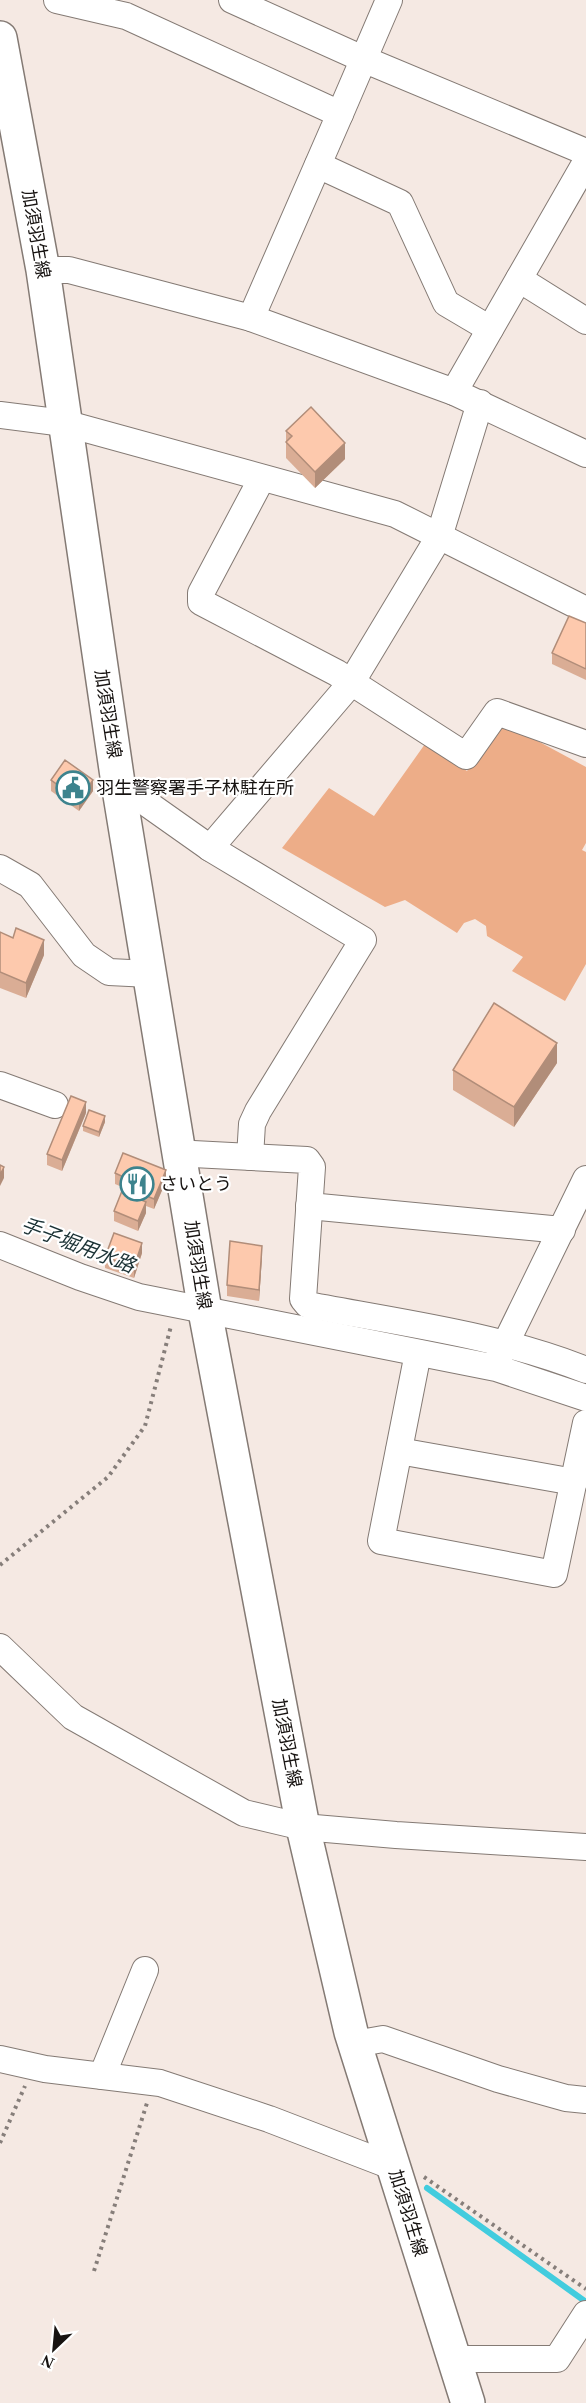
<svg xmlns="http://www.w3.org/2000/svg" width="586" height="2403" font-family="'Times New Roman','Noto Sans JP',serif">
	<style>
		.green { fill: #edad88 }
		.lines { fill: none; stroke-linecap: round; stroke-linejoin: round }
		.stream { stroke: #42ccde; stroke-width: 6 }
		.minor-casing { stroke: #847a74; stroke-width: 28 }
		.major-casing { stroke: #847a74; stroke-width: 36 }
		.path { stroke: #867e7a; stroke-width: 4; stroke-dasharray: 3 4.5; stroke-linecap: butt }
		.minor { stroke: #fff; stroke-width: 26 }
		.major { stroke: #fff; stroke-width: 33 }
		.wall { fill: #daad95 }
		.shaded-wall { fill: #b18d79 }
		.building { fill: #fdc9ad; stroke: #b18d79; stroke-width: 1.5 }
		.labels { text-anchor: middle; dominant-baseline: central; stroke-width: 4.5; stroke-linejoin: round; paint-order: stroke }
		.street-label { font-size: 18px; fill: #171311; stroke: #fff }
		.poi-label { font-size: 18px; fill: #171311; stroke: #fff; text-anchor: start }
		.water-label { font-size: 20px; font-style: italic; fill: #1a3134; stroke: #fff }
	</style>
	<rect width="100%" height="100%" fill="#f5e9e3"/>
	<path class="green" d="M506 724 586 767V843L582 850 586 852V964L565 1001 512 971 523 957 487 936 486 926 475 919 464 923 457 933 405 900 385 907 282 848 329 788 374 816 425 744 467 771 499 727Z"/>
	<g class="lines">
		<path class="stream" d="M427 2188 586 2302"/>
		<g class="minor-casing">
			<g id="minor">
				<path d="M57 0 126 16 340 114 251 318"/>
				<path d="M232 0 363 59 586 152"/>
				<path d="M340 114 389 0"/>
				<path d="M318 165 400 203 446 303 490 329"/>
				<path d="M43 270H69L251 318 454 392 586 454"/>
				<path d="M519 279 586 321"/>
				<path d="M454 392 586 162"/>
				<path d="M0 415 64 423 395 514 586 610"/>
				<path d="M262 478 201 593V602L337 673 466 756 497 712 586 744"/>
				<path d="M118 783 210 848 351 683 439 537 480 403"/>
				<path d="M210 848 363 940 258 1111 252 1124 250 1157"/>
				<path d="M0 868 30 885 84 955 109 972 150 974"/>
				<path d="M0 1085 55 1105"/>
				<path d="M180 1158 193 1154 307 1160 312 1167 303 1299 308 1305C401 1323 498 1335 586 1370"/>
				<path d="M309 1206 562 1230"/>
				<path d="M0 1245 80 1277 139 1297 496 1368 586 1398"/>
				<path d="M418 1353 381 1541 554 1574 586 1423"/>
				<path d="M499 1357 586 1179"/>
				<path d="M399 1451 574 1482"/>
				<path d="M0 1647 73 1717 244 1813 303 1827 396 1835 586 1847"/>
				<path d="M355 2044 383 2039 498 2079 566 2098 586 2100"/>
				<path d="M0 2059 45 2069 160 2083 269 2119 394 2167"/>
				<path d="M102 2076 145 1970"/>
				<path d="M454 2359H557L586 2314"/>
			</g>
		</g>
		<g class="major-casing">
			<path id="major" d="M0 38 43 270 118 783 205 1311 303 1827 351 2032 468 2403"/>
		</g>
		<g class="path">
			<path d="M0 1565 108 1477 145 1426 171 1326"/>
			<path d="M0 2143 25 2086"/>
			<path d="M424 2177 586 2289"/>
			<path d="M94 2271 147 2103"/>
		</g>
		<use href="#minor" class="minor"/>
		<use href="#major" class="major"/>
	</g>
	<g class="wall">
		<path d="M286 431 345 459 315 488 286 458Z"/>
		<path d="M586 623V680L552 664V653Z"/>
		<path d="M51 780 93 791 79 811 51 791Z"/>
		<path d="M0 932 13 938 44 955 26 998 0 988Z"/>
		<path d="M557 1063 514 1127 453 1090V1070Z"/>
		<path d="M86 1113 62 1171 47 1165V1154Z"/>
		<path d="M105 1122 99 1137 83 1131V1126Z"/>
		<path d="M115 1173 166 1181 154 1209 146 1206V1213L138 1231 114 1221V1211L122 1191V1187L115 1184Z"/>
		<path d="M142 1253 134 1278 105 1268V1257Z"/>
		<path d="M262 1256 259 1301 227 1296V1285Z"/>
	</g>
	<g class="shaded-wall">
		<path d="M345 443V459L315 488V472Z"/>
		<path d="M93 780V791L79 811V800Z"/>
		<path d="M44 940V955L26 998V983Z"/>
		<path d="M557 1043V1063L514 1127V1107Z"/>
		<path d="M86 1102V1113L62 1171V1160Z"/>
		<path d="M105 1116V1122L99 1137V1132Z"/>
		<path d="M4 1167V1178L0 1186V1175Z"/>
		<path d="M166 1170V1181L154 1209V1199Z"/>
		<path d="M146 1202V1213L138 1231V1221Z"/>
		<path d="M142 1243V1253L134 1278V1267Z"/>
		<path d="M262 1246V1256L259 1301V1290Z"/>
	</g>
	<g class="building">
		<path d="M311 407 345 443 315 472 286 442 292 436 286 431Z"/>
		<path d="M569 616 586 623V669L552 653Z"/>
		<path d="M65 760 93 780 79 800 51 780Z"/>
		<path d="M16 928 44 940 26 983 0 972V932L13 938Z"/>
		<path d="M494 1003 557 1043 514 1107 453 1070Z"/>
		<path d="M71 1096 86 1102 62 1160 47 1154Z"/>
		<path d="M89 1110 105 1116 99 1132 83 1126Z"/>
		<path d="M123 1153 166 1170 154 1199 122 1186 126 1178 115 1173Z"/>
		<path d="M0 1165 4 1167 0 1175Z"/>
		<path d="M122 1191 146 1202 138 1221 114 1211Z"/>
		<path d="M114 1233 142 1243 134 1267 105 1257Z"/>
		<path d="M230 1241 262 1246 259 1290 227 1285Z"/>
	</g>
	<defs>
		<g id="civic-ring" transform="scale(1.725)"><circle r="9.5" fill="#fff" stroke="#3d838d" stroke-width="1.5"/><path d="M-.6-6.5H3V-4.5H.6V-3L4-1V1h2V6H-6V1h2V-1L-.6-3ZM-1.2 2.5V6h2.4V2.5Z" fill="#3d838d"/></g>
		<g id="restaurant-ring" transform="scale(1.725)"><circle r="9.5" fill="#fff" stroke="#3d838d" stroke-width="1.5"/><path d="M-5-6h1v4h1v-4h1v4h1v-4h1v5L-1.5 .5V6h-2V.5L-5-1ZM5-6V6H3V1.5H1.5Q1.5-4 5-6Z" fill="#3d838d"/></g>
	</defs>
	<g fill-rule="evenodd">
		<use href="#civic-ring" x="73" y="788"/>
		<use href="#restaurant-ring" x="137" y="1184"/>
	</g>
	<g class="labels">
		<g class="street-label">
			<text transform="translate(36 234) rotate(80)">加須羽生線</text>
			<text transform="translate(108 714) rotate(81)">加須羽生線</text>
			<text transform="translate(198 1265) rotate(81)">加須羽生線</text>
			<text transform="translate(287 1743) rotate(79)">加須羽生線</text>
			<text transform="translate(408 2213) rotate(73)">加須羽生線</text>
		</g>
		<g class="poi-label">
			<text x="96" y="788">羽生警察署手子林駐在所</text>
			<text x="160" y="1184">さいとう</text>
		</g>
		<g class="water-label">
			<text transform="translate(78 1245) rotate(21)">手子堀用水路</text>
		</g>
	</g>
	<g transform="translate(54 2349) rotate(206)" stroke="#ffffff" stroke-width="4.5" paint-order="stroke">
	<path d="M0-4.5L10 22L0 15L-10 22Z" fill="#171311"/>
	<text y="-9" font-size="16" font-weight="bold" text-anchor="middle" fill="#171311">N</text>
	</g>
</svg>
